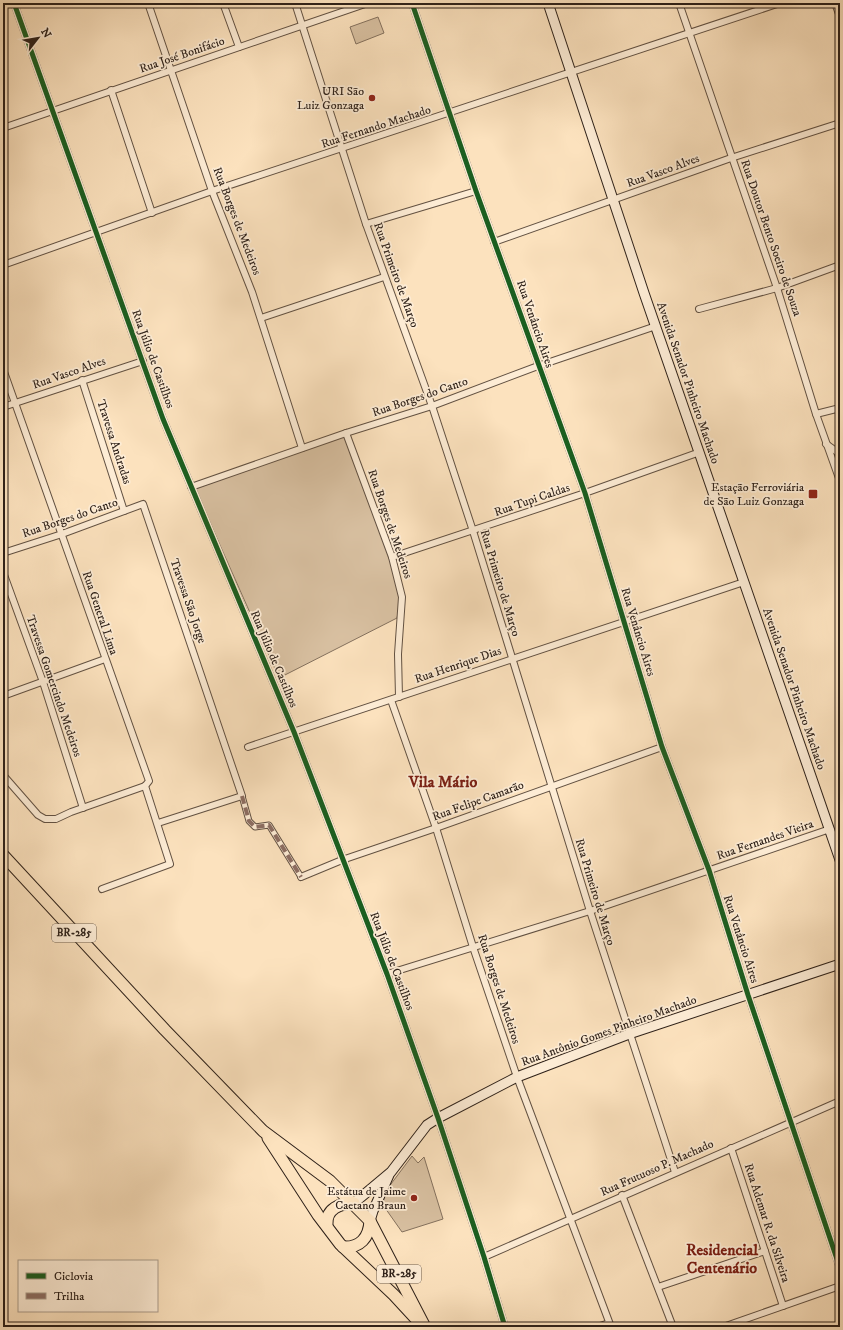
<svg xmlns="http://www.w3.org/2000/svg" width="843" height="1330" font-family="'IM FELL DW Pica',serif">
	<style>
		.green { fill: #d9c1a2; stroke: #84715e }
		.lines { fill: none; stroke-linecap: round; stroke-linejoin: round }
		.pedestrian-casing { stroke: #625142; stroke-width: 7 }
		.minor-casing { stroke: #625142; stroke-width: 8 }
		.secondary-casing { stroke: #2e2119; stroke-width: 11 }
		.trunk-casing { stroke: #2e2119; stroke-width: 13 }
		.pedestrian { stroke: #fdecd5; stroke-width: 5 }
		.minor { stroke: #fdecd5; stroke-width: 6 }
		.secondary { stroke: #fdecd5; stroke-width: 9 }
		.trunk { stroke: #fce2be; stroke-width: 11 }
		.quiet { stroke: #8d6e63; stroke-width: 4; stroke-dasharray: 8 4; stroke-linecap: butt }
		.cycleway-casing { stroke: #fdecd5; stroke-width: 8 }
		.cycleway { stroke: #1b5e20; stroke-width: 5 }
		.poi-dot { fill: #8f2418; stroke: #fdecd5; stroke-width: 1.5 }
		.labels { text-anchor: middle; dominant-baseline: central; stroke-width: 3.5; stroke-linejoin: round; paint-order: stroke }
		.shield { fill: #fdecd5; stroke: #6c5e51; stroke-width: 1 }
		.shield-label { font-size: 11px; font-weight: bold; fill: #2e2119 }
		.street-label { font-size: 12px; fill: #2e2119; stroke: #fdecd5 }
		.poi-label { font-size: 12px; fill: #2e2119; stroke: #fdecd5; text-anchor: end }
		.district-label { font-size: 16px; font-weight: bold; fill: #7a1f14; stroke: #fdecd5 }
	</style>
	<rect width="100%" height="100%" fill="#fce2be"/>
	<filter id="stains"><feTurbulence type="fractalNoise" baseFrequency=".005" numOctaves="4"/><feColorMatrix values="0 0 0 0 .2 0 0 0 0 .09 0 0 0 0 .02 0 0 0 .5 -.17"/></filter>
	<radialGradient id="worn" r=".72"><stop offset=".6" stop-color="#630" stop-opacity="0"/><stop offset="1" stop-color="#630" stop-opacity=".3"/></radialGradient>
	<g class="green">
		<path d="M378 17 384 33 356 44 350 27Z"/>
		<path d="M345 434 391 558 401 598 397 618 279 678 195 489Z"/>
		<path d="M412 1156 418 1163 424 1157 443 1219 402 1232 383 1205 385 1192Z"/>
	</g>
	<g class="lines">
		<g class="pedestrian-casing">
			<path id="pedestrian" d="M242 796 249 821 255 827 269 825 301 877"/>
		</g>
		<g class="minor-casing">
			<g id="minor">
				<path d="M14 3 163 419 294 732 387 974 438 1118 484 1257 505 1327"/>
				<path d="M148 3 212 191 252 292 302 448"/>
				<path d="M223 3 239 47"/>
				<path d="M295 3 366 224 432 406 473 531 590 911 675 1172"/>
				<path d="M412 3 476 191 585 493 662 747 709 870 748 995 840 1268"/>
				<path d="M679 3 777 288 816 414 840 481"/>
				<path d="M835 3 840 17"/>
				<path d="M111 90 152 213"/>
				<path d="M3 128 368 3"/>
				<path d="M366 224 476 191"/>
				<path d="M494 242 731 158 840 123"/>
				<path d="M3 265 212 191 780 3"/>
				<path d="M699 309 777 288 840 265"/>
				<path d="M261 318 384 277"/>
				<path d="M3 369 149 781 145 786"/>
				<path d="M82 380 124 511"/>
				<path d="M3 407 143 361"/>
				<path d="M816 414 840 408"/>
				<path d="M346 433 392 557 402 597 398 654 399 697"/>
				<path d="M826 444 840 454"/>
				<path d="M191 487 346 433 432 406 538 366 656 326"/>
				<path d="M3 553 62 534 143 504 242 796 158 823"/>
				<path d="M392 557 585 493 700 452"/>
				<path d="M3 572 43 682 83 808"/>
				<path d="M3 696 105 659"/>
				<path d="M391 700 436 828 473 947 517 1077 611 1327"/>
				<path d="M248 747 744 582"/>
				<path d="M3 775 38 815 45 819H56L71 812 145 786"/>
				<path d="M301 877 342 860 436 828 662 747"/>
				<path d="M102 889 170 864 145 786"/>
				<path d="M387 974 590 911 830 829"/>
				<path d="M731 1148 783 1306"/>
				<path d="M622 1195 673 1327"/>
				<path d="M484 1257 840 1101"/>
				<path d="M658 1287 765 1251"/>
				<path d="M597 1327 609 1323"/>
				<path d="M723 1327 840 1286"/>
			</g>
		</g>
		<g class="secondary-casing">
			<g id="secondary">
				<path d="M548 3 644 293 840 860"/>
				<path d="M354 1203 391 1172 427 1125 438 1118 517 1077 629 1034 840 964"/>
				<path d="M370 1221 373 1211 389 1175"/>
			</g>
		</g>
		<g class="trunk-casing">
			<g id="trunk">
				<path d="M3 855 165 1030 263 1131 330 1181 370 1221 425 1327"/>
				<path d="M268 1138 318 1215 340 1244 394 1295 418 1321"/>
				<path d="M327 1224C326 1209 340 1203 354 1203"/>
				<path d="M343 1247C360 1248 369 1238 370 1221"/>
			</g>
		</g>
		<use href="#pedestrian" class="pedestrian"/>
		<use href="#minor" class="minor"/>
		<use href="#secondary" class="secondary"/>
		<use href="#trunk" class="trunk"/>
		<path class="quiet" d="M242 796 249 821 255 827 269 825 301 877"/>
		<g class="cycleway-casing">
			<g id="cycleway">
				<path d="M14 3 163 419 294 732 387 974 438 1118 484 1257 505 1327"/>
				<path d="M412 3 476 191 585 493 662 747 709 870 748 995 840 1268"/>
			</g>
		</g>
		<use href="#cycleway" class="cycleway"/>
	</g>
	<g class="poi-dot">
		<circle cx="372" cy="98" r="4"/>
		<rect x="808" y="489" width="10" height="10" rx="2"/>
		<circle cx="414" cy="1198" r="4"/>
	</g>
	<g class="labels">
		<g class="shield">
			<rect x="52" y="924" width="44" height="18" rx="3"/>
			<rect x="377" y="1265" width="44" height="18" rx="3"/>
		</g>
		<g class="shield-label">
			<text x="74" y="933">BR-285</text>
			<text x="399" y="1274">BR-285</text>
		</g>
		<g class="street-label">
			<text transform="translate(182 55) rotate(-19)">Rua José Bonifácio</text>
			<text transform="translate(376 127) rotate(-18)">Rua Fernando Machado</text>
			<text transform="translate(663 171) rotate(-20)">Rua Vasco Alves</text>
			<text transform="translate(237 221) rotate(69)">Rua Borges de Medeiros</text>
			<text transform="translate(771 238) rotate(71)">Rua Doutor Bento Soeiro de Souza</text>
			<text transform="translate(396 275) rotate(70)">Rua Primeiro de Março</text>
			<text transform="translate(535 324) rotate(71)">Rua Venâncio Aires</text>
			<text transform="translate(153 359) rotate(70)">Rua Júlio de Castilhos</text>
			<text transform="translate(69 373) rotate(-19)">Rua Vasco Alves</text>
			<text transform="translate(688 383) rotate(71)">Avenida Senador Pinheiro Machado</text>
			<text transform="translate(420 397) rotate(-19)">Rua Borges do Canto</text>
			<text transform="translate(114 442) rotate(72)">Travessa Andradas</text>
			<text transform="translate(532 500) rotate(-19)">Rua Tupi Caldas</text>
			<text transform="translate(70 518) rotate(-19)">Rua Borges do Canto</text>
			<text transform="translate(390 524) rotate(71)">Rua Borges de Medeiros</text>
			<text transform="translate(500 583) rotate(73)">Rua Primeiro de Março</text>
			<text transform="translate(188 601) rotate(71)">Travessa São Jorge</text>
			<text transform="translate(100 613) rotate(71)">Rua General Lima</text>
			<text transform="translate(638 632) rotate(73)">Rua Venâncio Aires</text>
			<text transform="translate(274 659) rotate(67)">Rua Júlio de Castilhos</text>
			<text transform="translate(458 665) rotate(-19)">Rua Henrique Dias</text>
			<text transform="translate(54 686) rotate(71)">Travessa Gomercindo Medeiros</text>
			<text transform="translate(794 689) rotate(71)">Avenida Senador Pinheiro Machado</text>
			<text transform="translate(478 801) rotate(-20)">Rua Felipe Camarão</text>
			<text transform="translate(765 840) rotate(-19)">Rua Fernandes Vieira</text>
			<text transform="translate(595 892) rotate(73)">Rua Primeiro de Março</text>
			<text transform="translate(741 939) rotate(72)">Rua Venâncio Aires</text>
			<text transform="translate(392 961) rotate(69)">Rua Júlio de Castilhos</text>
			<text transform="translate(499 989) rotate(72)">Rua Borges de Medeiros</text>
			<text transform="translate(609 1031) rotate(-20)">Rua Antônio Gomes Pinheiro Machado</text>
			<text transform="translate(657 1168) rotate(-24)">Rua Frutuoso P. Machado</text>
			<text transform="translate(767 1223) rotate(72)">Rua Ademar R. da Silveira</text>
		</g>
		<g class="poi-label">
			<text x="364" y="91">URI São<tspan x="364" dy="14">Luiz Gonzaga</tspan></text>
			<text x="804" y="487">Estação Ferroviária<tspan x="804" dy="14">de São Luiz Gonzaga</tspan></text>
			<text x="406" y="1191">Estátua de Jaime<tspan x="406" dy="14">Caetano Braun</tspan></text>
		</g>
		<g class="district-label">
			<text x="443" y="782">Vila Mário</text>
			<text x="722" y="1250">Residencial<tspan x="722" dy="18">Centenário</tspan></text>
		</g>
	</g>
	<rect width="843" height="1330" fill="none" stroke="#fce2be" stroke-width="16"/>
	<rect x="4" y="4" width="835" height="1322" fill="none" stroke="#2e2119" stroke-width="2"/>
	<rect x="8" y="8" width="827" height="1314" fill="none" stroke="#2e2119"/>
	<rect x="18" y="1260" width="140" height="52" fill="#fdecd5" stroke="#aa9b8a"/>
	<rect x="26" y="1273" width="20" height="6" fill="#1b5e20" stroke="#aa9b8a"/>
	<text x="54" y="1280" font-size="12" fill="#2e2119">Ciclovia</text>
	<rect x="26" y="1293" width="20" height="6" fill="#8d6e63" stroke="#aa9b8a"/>
	<text x="54" y="1300" font-size="12" fill="#2e2119">Trilha</text>
	<g transform="translate(38 38) rotate(59)" stroke="#fdecd5" stroke-width="3" paint-order="stroke">
	<path d="M0-3L7 15L0 10L-7 15Z" fill="#2e2119"/>
	<text y="-6" font-size="11" font-weight="bold" text-anchor="middle" fill="#2e2119">N</text>
	</g>
	<rect width="100%" height="100%" filter="url(#stains)"/>
	<rect width="100%" height="100%" fill="url(#worn)"/>
</svg>
